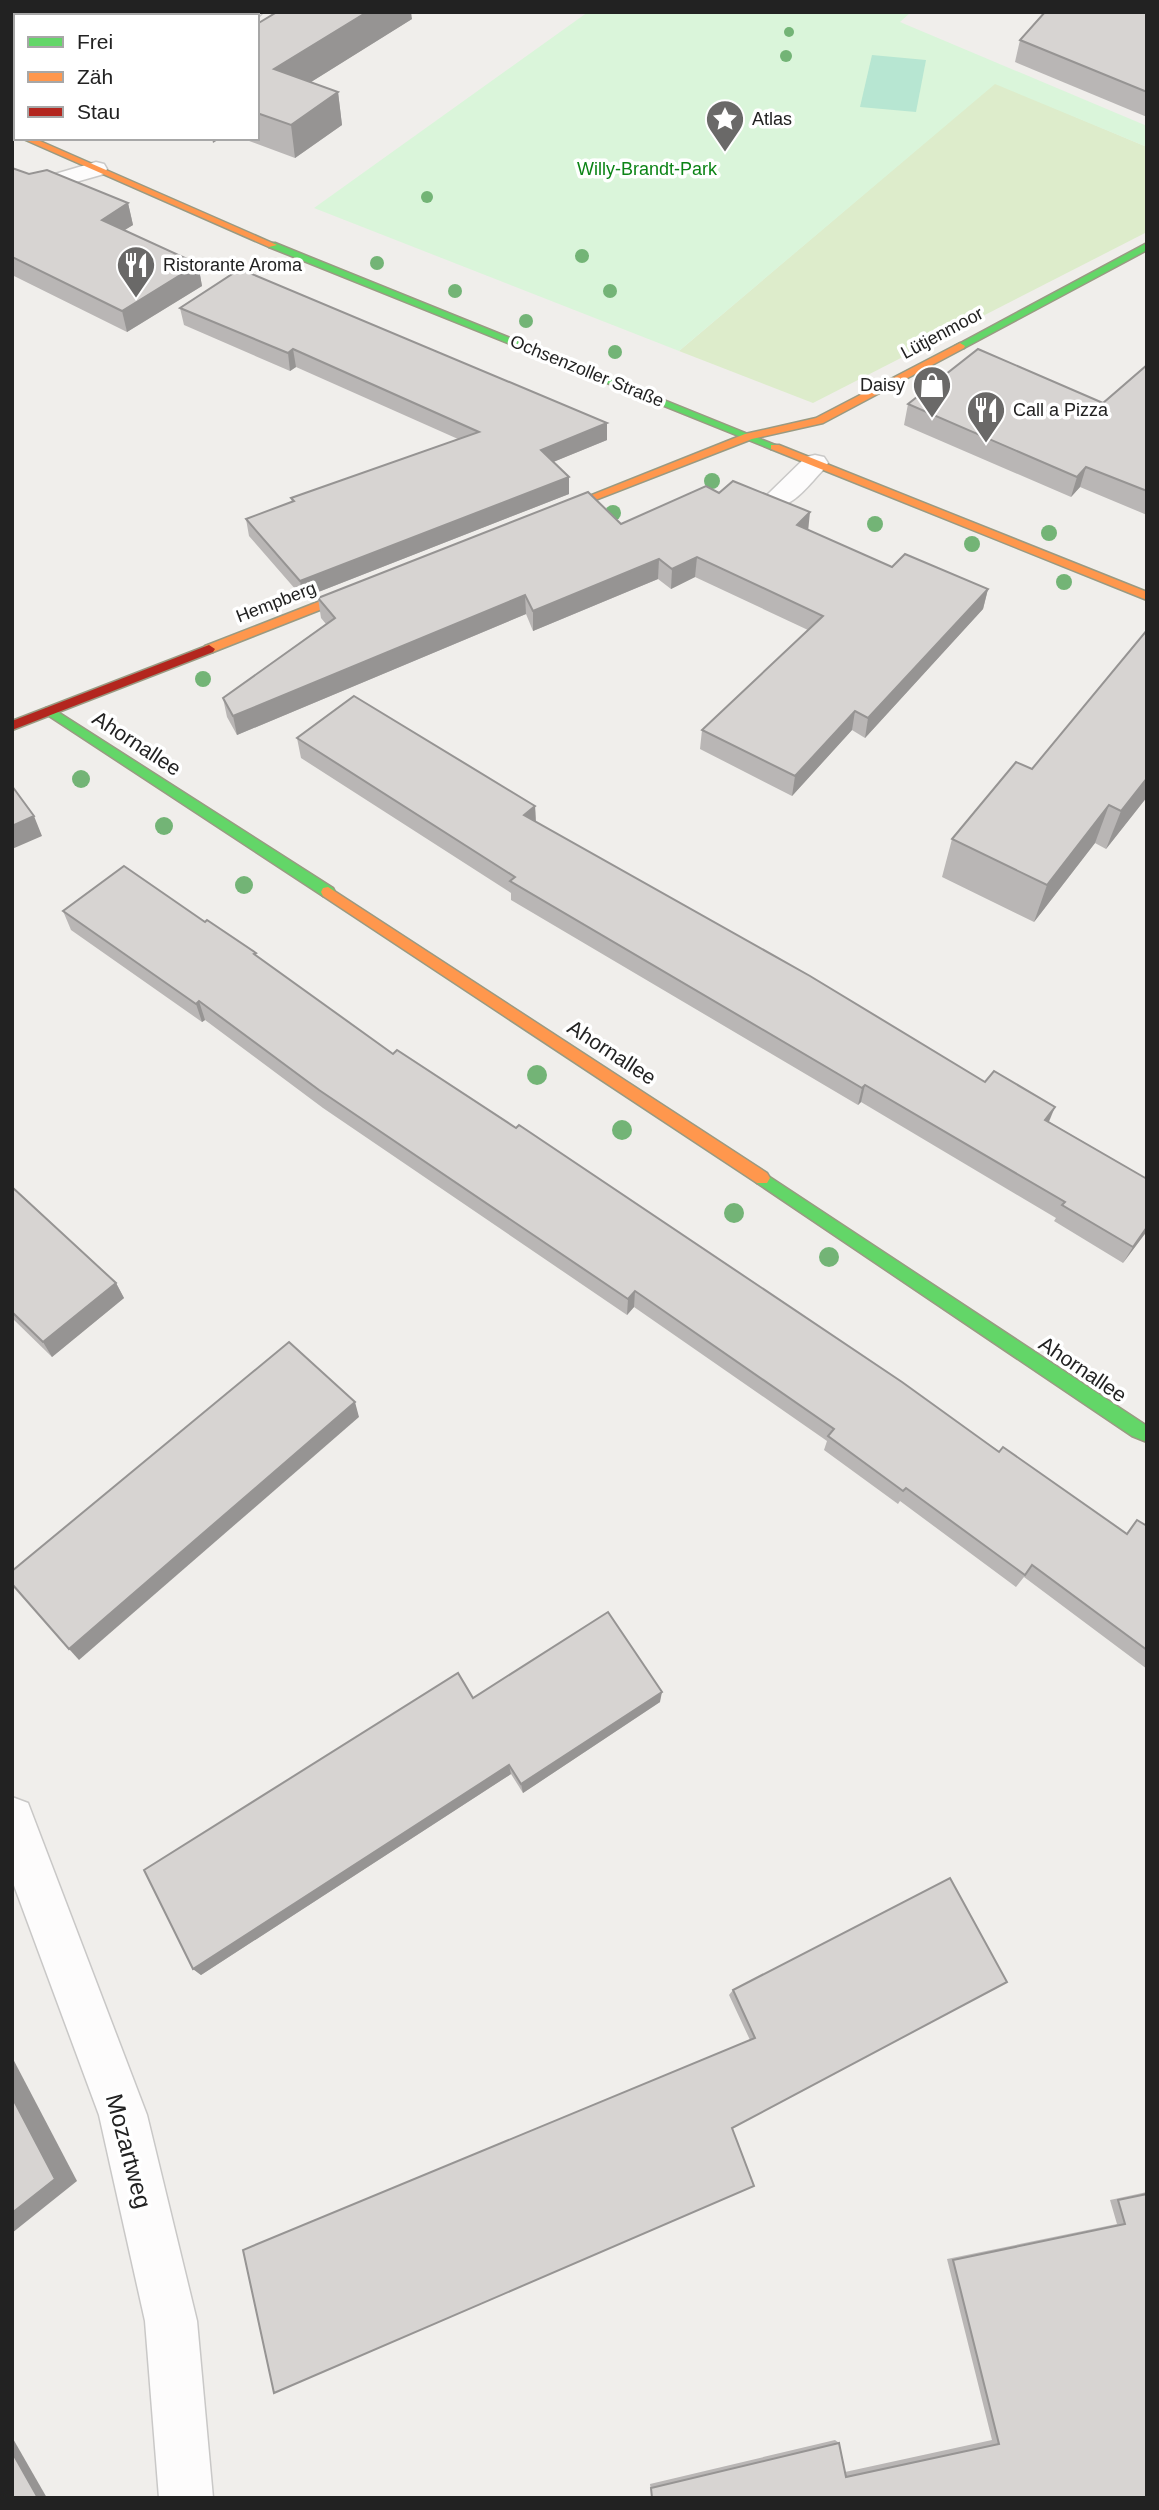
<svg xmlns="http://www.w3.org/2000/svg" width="1159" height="2510" font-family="Helvetica,sans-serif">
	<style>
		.grass { fill: #ddeccb }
		.park { fill: #daf5da }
		.pitch { fill: #b7e6d2 }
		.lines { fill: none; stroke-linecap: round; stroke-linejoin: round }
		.lane-casing { stroke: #c9c8c7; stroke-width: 3 }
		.fast-casing { stroke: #999a82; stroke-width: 3 }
		.slow-casing { stroke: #999a82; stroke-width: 3 }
		.jam-casing { stroke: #999a82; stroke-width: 3 }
		.lane { fill: #fdfcfc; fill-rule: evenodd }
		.fast { fill: #63d668; fill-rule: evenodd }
		.slow { fill: #ff974d; fill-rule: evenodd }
		.jam { fill: #b3261e; fill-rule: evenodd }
		.tree { fill: #73b476 }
		.wall { fill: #b9b6b5 }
		.shaded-wall { fill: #969493 }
		.building { fill: #d7d4d2; stroke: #969493; stroke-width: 2 }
		.labels { text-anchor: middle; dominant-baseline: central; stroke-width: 7; stroke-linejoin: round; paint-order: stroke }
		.far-poi-label { font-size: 18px; fill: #222; stroke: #fff; text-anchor: start }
		.far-park-label { font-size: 18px; fill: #0c8416; stroke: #fff }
		.far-street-label { font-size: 18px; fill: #222; stroke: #fff }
		.street-label { font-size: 21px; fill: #222; stroke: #fff }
		.near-street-label { font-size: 24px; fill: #222; stroke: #fff }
	</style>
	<rect width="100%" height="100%" fill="#f0eeeb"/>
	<path class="grass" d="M995 83 1147 147V232L813 403 679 351Z"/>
	<path class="park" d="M588 12H911L900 22 1147 126V147L995 84 679 351 314 208Z"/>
	<path class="pitch" d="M872 55 926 60 916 112 860 107Z"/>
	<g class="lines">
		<g class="lane-casing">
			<g id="lane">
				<path d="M240 12H263L257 18V16H237Z"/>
				<path d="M96 162 104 164 107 169 104 174 44 191 36 193 12 184V173L17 171 38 179Z"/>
				<path d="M815 455 824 457 828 463 824 469C809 484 791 512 768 506L764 500 768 494 806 457Z"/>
				<path d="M12 1797 28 1803 147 2115 197 2321 213 2498H159L145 2321 99 2115 12 1880Z"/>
			</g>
		</g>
		<g class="fast-casing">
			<g id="fast">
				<path d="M269 243H275L780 447 771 449 269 247Z"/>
				<path d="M1147 243V250L964 348 955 346Z"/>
				<path d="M50 707 333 888 335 892 333 896H323L46 714V708Z"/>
				<path d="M762 1172 1147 1426V1442L1132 1436 757 1183 754 1178 757 1173Z"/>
			</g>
		</g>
		<g class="slow-casing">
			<g id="slow">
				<path d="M21 138H33L277 245 269 247Z"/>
				<path d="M960 343 965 346 964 348 823 423 752 439 549 518H541L539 516 745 434 816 418Z"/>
				<path d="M771 445H779L1147 592V600L771 449Z"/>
				<path d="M369 582 373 583V589L213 652 209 653 203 649 205 646Z"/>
				<path d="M328 887 767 1173 770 1178 767 1183H757L323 896 321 892 323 888Z"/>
			</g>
		</g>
		<g class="jam-casing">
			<path id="jam" d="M209 645 215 649 213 652 12 730V721Z"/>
		</g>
		<use href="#lane" class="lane"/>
		<use href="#fast" class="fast"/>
		<use href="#slow" class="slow"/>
		<use href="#jam" class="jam"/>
	</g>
	<g class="tree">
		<circle cx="789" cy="32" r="5"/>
		<circle cx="786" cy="56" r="6"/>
		<circle cx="427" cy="197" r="6"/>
		<circle cx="582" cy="256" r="7"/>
		<circle cx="377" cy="263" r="7"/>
		<circle cx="455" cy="291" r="7"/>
		<circle cx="610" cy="291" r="7"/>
		<circle cx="526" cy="321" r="7"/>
		<circle cx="615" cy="352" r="7"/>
		<circle cx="712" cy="481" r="8"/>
		<circle cx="613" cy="513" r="8"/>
		<circle cx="875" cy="524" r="8"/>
		<circle cx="1049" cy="533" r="8"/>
		<circle cx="972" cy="544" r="8"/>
		<circle cx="1064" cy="582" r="8"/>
		<circle cx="203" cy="679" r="8"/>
		<circle cx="81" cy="779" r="9"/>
		<circle cx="164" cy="826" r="9"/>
		<circle cx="244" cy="885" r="9"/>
		<circle cx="537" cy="1075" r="10"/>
		<circle cx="622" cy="1130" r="10"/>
		<circle cx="734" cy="1213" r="10"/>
		<circle cx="829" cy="1257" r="10"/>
	</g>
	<g class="wall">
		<path d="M12 12 16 16V49L12 47Z"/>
		<path d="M1147 12V117L1015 62 1020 40Z"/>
		<path d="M412 19 311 82 338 92 342 125 295 158 241 138H257V24Z"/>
		<path d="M12 168 29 174 128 203 133 225 124 230 198 264 202 286 127 332 12 275Z"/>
		<path d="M180 308 607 423V440L553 462 569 494 303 598 249 536 246 519 292 502 291 498 458 439 296 367 290 371 184 325Z"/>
		<path d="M1147 365V515L1080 487 1071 497 904 425 908 404 1103 403Z"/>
		<path d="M719 493 808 530 892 567 988 589 983 609 865 738 852 730 792 796 700 749 702 730 808 630 695 577 671 589 658 579 533 631 526 614 237 735 227 717 223 698 326 624 321 618 318 598 621 524Z"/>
		<path d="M1147 630V797L1106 849 1095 843 1034 922 942 877 952 839 1032 769Z"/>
		<path d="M297 738 535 806 536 822 1147 1179V1231L1123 1263 1054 1221 1056 1218 861 1102 858 1105 511 900V893L301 758Z"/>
		<path d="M63 911 205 922 257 957 393 1054 1126 1534 1137 1520 1147 1526V1669L1024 1577 1016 1587 900 1501 898 1504 824 1450 827 1441 634 1307 627 1315 323 1108 205 1020 202 1022 71 930Z"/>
		<path d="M12 1187 116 1283 124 1298 52 1357 12 1318Z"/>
		<path d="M473 1698 660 1702 523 1793 511 1774 201 1975 193 1969Z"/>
		<path d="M950 1878 732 2128 274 2393 750 2040 729 1995 733 1990Z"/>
		<path d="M1147 2192V2498H652L650 2484 835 2440 839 2443 845 2472 992 2440 947 2259 1117 2224 1110 2200Z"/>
	</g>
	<g class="shaded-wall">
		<path d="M53 12H107L99 16H46Z"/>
		<path d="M367 12H411L412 19 279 102 274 69Z"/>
		<path d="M338 92 342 125 295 158 291 125Z"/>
		<path d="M212 138H221L213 143Z"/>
		<path d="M128 203 133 225 107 241 102 220Z"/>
		<path d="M198 264 202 286 127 332 122 311Z"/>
		<path d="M293 349 296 367 290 371 288 353Z"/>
		<path d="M607 423V440L541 467V450Z"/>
		<path d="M1086 467 1080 487 1071 497 1077 477Z"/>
		<path d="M569 477V494L303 598 300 581Z"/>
		<path d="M810 512 808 532 797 525Z"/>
		<path d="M697 557 695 577 671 589 672 569Z"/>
		<path d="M659 559 658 579 533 631V611Z"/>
		<path d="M988 589 983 609 865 738 868 718Z"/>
		<path d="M525 595 526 614 237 735 233 716Z"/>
		<path d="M855 711 852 730 792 796 795 776Z"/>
		<path d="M1147 778V797L1106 849 1121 811Z"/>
		<path d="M1109 805 1095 843 1034 922 1047 885Z"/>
		<path d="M535 806 536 826 524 815Z"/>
		<path d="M34 816 42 836 12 849V826Z"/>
		<path d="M199 1001 205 1020 202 1022 196 1004Z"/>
		<path d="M865 1085 861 1102 858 1105 862 1088Z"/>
		<path d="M1055 1107 1048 1124 1045 1120Z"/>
		<path d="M1147 1227V1231L1123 1263 1133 1247Z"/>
		<path d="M116 1283 124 1298 52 1357 43 1342Z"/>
		<path d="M635 1291 634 1307 627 1315 628 1299Z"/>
		<path d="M355 1402 359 1417 79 1660 69 1649Z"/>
		<path d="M662 1692 660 1702 523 1793 521 1784Z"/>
		<path d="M509 1765 511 1774 201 1975 193 1969Z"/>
		<path d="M12 2057 77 2181 12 2233Z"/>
		<path d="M12 2437 47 2498H38L12 2452Z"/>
	</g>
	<g class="building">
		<path d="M12 12H53L46 16H16V29L12 27Z"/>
		<path d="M277 12H367L274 69 338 92 291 125 257 113V24Z"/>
		<path d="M1045 12H1147V92L1020 40Z"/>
		<path d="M12 168 29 174 47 170 128 203 102 220 198 264 122 311 12 257Z"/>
		<path d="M240 269 607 423 541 450 569 477 300 581 246 519 294 501 291 498 479 432 293 349 288 353 180 308Z"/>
		<path d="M978 349 1103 403 1147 365V491L1086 467 1077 477 908 404Z"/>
		<path d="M733 481 810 512 797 525 892 567 905 554 988 589 868 718 855 711 795 776 702 730 823 616 697 557 672 569 659 559 533 611 525 595 233 716 223 698 335 618 318 598 588 492 621 524 706 486 719 493Z"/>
		<path d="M1147 630V778L1121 811 1109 805 1047 885 952 839 1016 762 1032 769Z"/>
		<path d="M354 696 535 806 524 815 810 976 985 1082 994 1071 1055 1107 1045 1120 1147 1179V1227L1133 1247 1062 1205 1065 1202 865 1085 862 1088 510 881 515 877 297 738Z"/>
		<path d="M12 786 34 816 12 826Z"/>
		<path d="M124 866 205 922 207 920 256 953 254 954 393 1054 397 1050 516 1128 519 1125 902 1382 999 1452 1003 1447 1127 1534 1137 1520 1147 1526V1650L1032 1565 1025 1575 906 1488 903 1491 828 1436 834 1429 635 1291 628 1299 319 1090 199 1001 196 1004 63 911Z"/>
		<path d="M12 1187 116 1283 43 1342 12 1312Z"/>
		<path d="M289 1342 355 1402 69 1649 12 1584V1571Z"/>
		<path d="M608 1612 662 1692 521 1784 509 1765 193 1969 144 1870 458 1673 473 1698Z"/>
		<path d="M950 1878 1007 1982 732 2128 754 2186 274 2393 243 2250 755 2038 733 1990Z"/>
		<path d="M12 2097 55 2179 12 2213Z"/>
		<path d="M1147 2194V2498H652L651 2488 839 2443 846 2477 999 2444 953 2260 1125 2224 1118 2200Z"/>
		<path d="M12 2452 38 2498H12Z"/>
	</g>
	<defs>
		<g id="sight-pin" transform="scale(2.0125)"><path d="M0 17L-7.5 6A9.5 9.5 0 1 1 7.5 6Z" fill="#6a6968" stroke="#fff"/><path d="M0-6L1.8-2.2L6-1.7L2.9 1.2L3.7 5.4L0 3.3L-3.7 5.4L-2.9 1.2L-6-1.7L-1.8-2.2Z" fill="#fff"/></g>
		<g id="restaurant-pin" transform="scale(2.0125)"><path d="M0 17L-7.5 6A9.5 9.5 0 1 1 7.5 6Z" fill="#6a6968" stroke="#fff"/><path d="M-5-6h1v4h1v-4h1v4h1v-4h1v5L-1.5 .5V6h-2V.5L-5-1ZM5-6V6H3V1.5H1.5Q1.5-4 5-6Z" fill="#fff"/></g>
		<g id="shop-pin" transform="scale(2.0125)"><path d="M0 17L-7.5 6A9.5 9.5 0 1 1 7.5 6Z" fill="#6a6968" stroke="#fff"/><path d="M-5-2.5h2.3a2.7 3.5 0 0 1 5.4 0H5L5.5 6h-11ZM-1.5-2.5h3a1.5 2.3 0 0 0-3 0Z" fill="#fff"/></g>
	</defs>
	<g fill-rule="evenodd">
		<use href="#sight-pin" x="725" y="119"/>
		<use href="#restaurant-pin" x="136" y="265"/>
		<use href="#shop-pin" x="932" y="385"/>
		<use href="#restaurant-pin" x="986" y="410"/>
	</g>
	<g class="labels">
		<g class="far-poi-label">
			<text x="752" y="119">Atlas</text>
			<text x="163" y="265">Ristorante Aroma</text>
			<text x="905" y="385" text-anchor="end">Daisy</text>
			<text x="1013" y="410">Call a Pizza</text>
		</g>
		<g class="far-park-label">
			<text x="647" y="169">Willy-Brandt-Park</text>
		</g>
		<g class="far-street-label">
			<text transform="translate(942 333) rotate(-28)">Lütjenmoor</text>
			<text transform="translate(587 371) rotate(22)">Ochsenzoller Straße</text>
			<text transform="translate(276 602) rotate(-21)">Hempberg</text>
		</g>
		<g class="street-label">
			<text transform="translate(137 743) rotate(33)">Ahornallee</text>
			<text transform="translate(612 1052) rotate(33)">Ahornallee</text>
			<text transform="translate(1083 1369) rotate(34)">Ahornallee</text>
		</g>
		<g class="near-street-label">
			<text transform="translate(129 2151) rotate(75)">Mozartweg</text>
		</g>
	</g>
	<rect width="1159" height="2510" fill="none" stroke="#222222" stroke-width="28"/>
	<rect x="14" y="14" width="245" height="126" fill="#ffffff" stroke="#a7a7a7" stroke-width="2"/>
	<rect x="28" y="37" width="35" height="10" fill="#63d668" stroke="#a7a7a7" stroke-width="2"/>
	<text x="77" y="49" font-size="21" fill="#222222">Frei</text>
	<rect x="28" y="72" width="35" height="10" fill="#ff974d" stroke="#a7a7a7" stroke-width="2"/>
	<text x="77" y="84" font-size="21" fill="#222222">Zäh</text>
	<rect x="28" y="107" width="35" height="10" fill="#b3261e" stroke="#a7a7a7" stroke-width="2"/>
	<text x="77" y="119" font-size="21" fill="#222222">Stau</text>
</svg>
